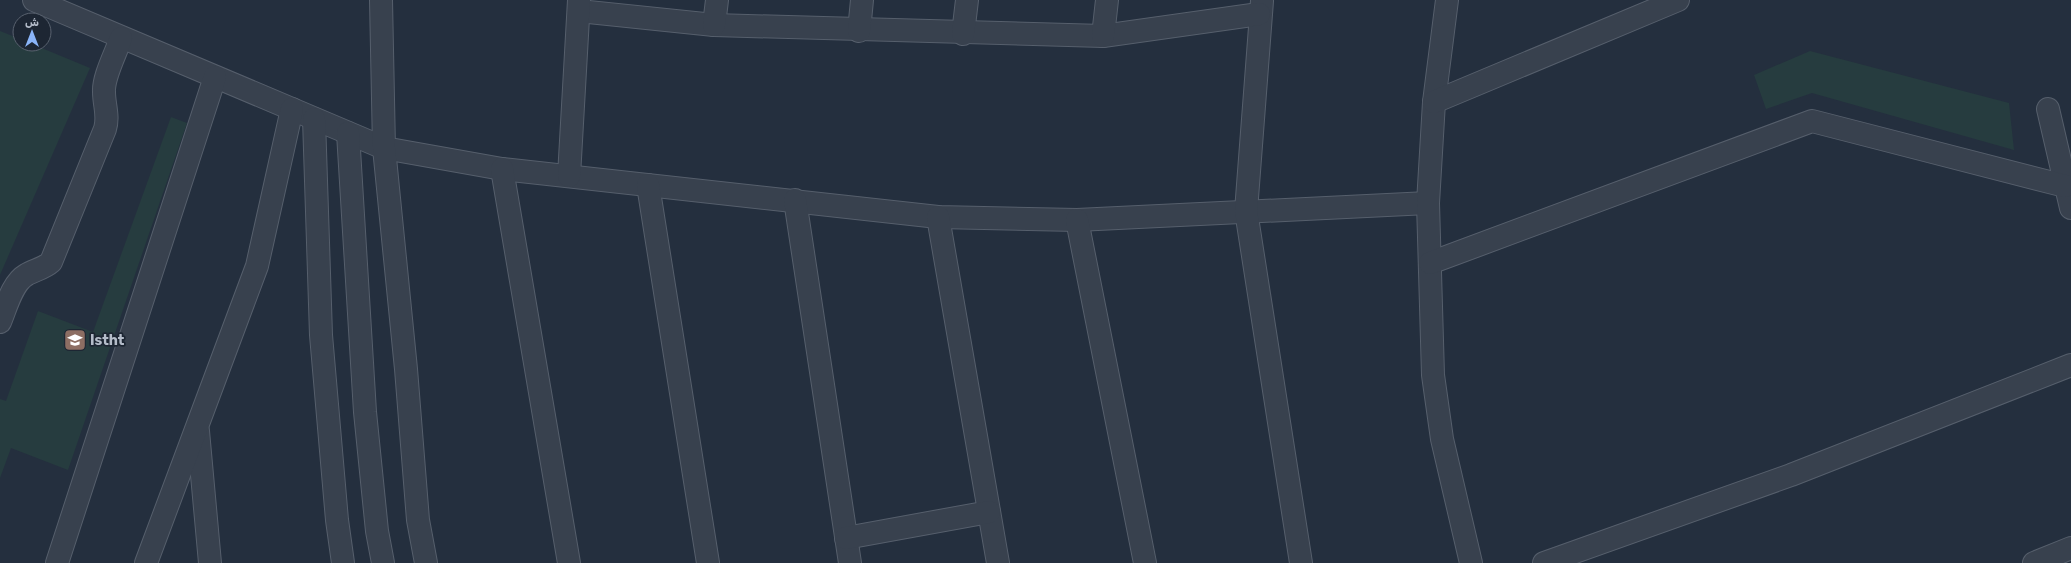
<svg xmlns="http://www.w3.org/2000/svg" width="2071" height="563" font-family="Rubik,Vazirmatn,sans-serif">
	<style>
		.green { fill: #263c3f }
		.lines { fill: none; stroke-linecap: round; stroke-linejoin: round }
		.minor-casing { stroke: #565f6c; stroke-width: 24 }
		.minor { stroke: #38414e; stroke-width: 22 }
		.labels { text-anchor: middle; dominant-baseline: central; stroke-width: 3.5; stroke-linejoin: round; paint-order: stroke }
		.poi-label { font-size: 14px; font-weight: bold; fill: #b4bcc9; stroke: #1d2633; text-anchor: start }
	</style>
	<rect width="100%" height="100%" fill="#242f3e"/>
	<g class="green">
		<path d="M0 31 20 39V44H32L90 68 0 275Z"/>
		<path d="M1810 51 2009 103 2014 150 1812 93 1766 109 1754 75Z"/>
		<path d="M171 117 187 123 68 470 11 448 0 478V399L6 401 38 311 93 332Z"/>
	</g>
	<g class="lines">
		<g class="minor-casing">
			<g id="minor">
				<path d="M34 0 384 148 502 169 938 217 1077 220 1428 203"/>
				<path d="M381 0 384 148 406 369 418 520 426 563"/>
				<path d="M1447 0 1434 102 1428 203 1433 375 1442 439 1471 563"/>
				<path d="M1262 1 1246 211 1301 563"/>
				<path d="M579 11 714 25 1103 36 1259 14"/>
				<path d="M714 25 717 0"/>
				<path d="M859 31 862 0"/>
				<path d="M963 34 967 0"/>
				<path d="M1103 36 1107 0"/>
				<path d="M1434 102 1678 0"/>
				<path d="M2048 109 2071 208"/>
				<path d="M314 119 321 335 337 520 343 563"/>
				<path d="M348 133 365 412 377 531 383 563"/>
				<path d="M502 169 569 563"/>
				<path d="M569 176 579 0"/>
				<path d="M648 185 708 563"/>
				<path d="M795 200 850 563"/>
				<path d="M938 217 998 563"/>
				<path d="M1077 220 1145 563"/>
				<path d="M1430 263 1812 121 2065 186"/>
				<path d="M0 322C6 308 12 283 26 275 34 270 43 269 51 262L105 129C109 116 104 105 104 92 103 77 116 53 121 38"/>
				<path d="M198 431 210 563"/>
				<path d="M846 538 989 512"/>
				<path d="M57 563 215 77"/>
				<path d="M146 563 257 266 292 109"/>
				<path d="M1544 563 1791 475 2071 365"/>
				<path d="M2034 563 2071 548"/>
			</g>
		</g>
		<use href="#minor" class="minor"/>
	</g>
	<defs>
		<g id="university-square" transform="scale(1.15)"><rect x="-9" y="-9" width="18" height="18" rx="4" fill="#8d6e63" stroke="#1d2633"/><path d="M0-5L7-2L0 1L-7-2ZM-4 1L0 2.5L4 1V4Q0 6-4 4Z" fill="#fff"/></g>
	</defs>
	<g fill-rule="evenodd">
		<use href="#university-square" x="75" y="340"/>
	</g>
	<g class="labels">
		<g class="poi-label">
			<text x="90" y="340">Istht</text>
		</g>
	</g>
	<g transform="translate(32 32)"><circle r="19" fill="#1d2633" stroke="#59626f"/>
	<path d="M0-3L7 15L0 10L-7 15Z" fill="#8ab4f8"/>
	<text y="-6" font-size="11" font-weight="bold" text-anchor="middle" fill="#b4bcc9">ش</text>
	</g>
</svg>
